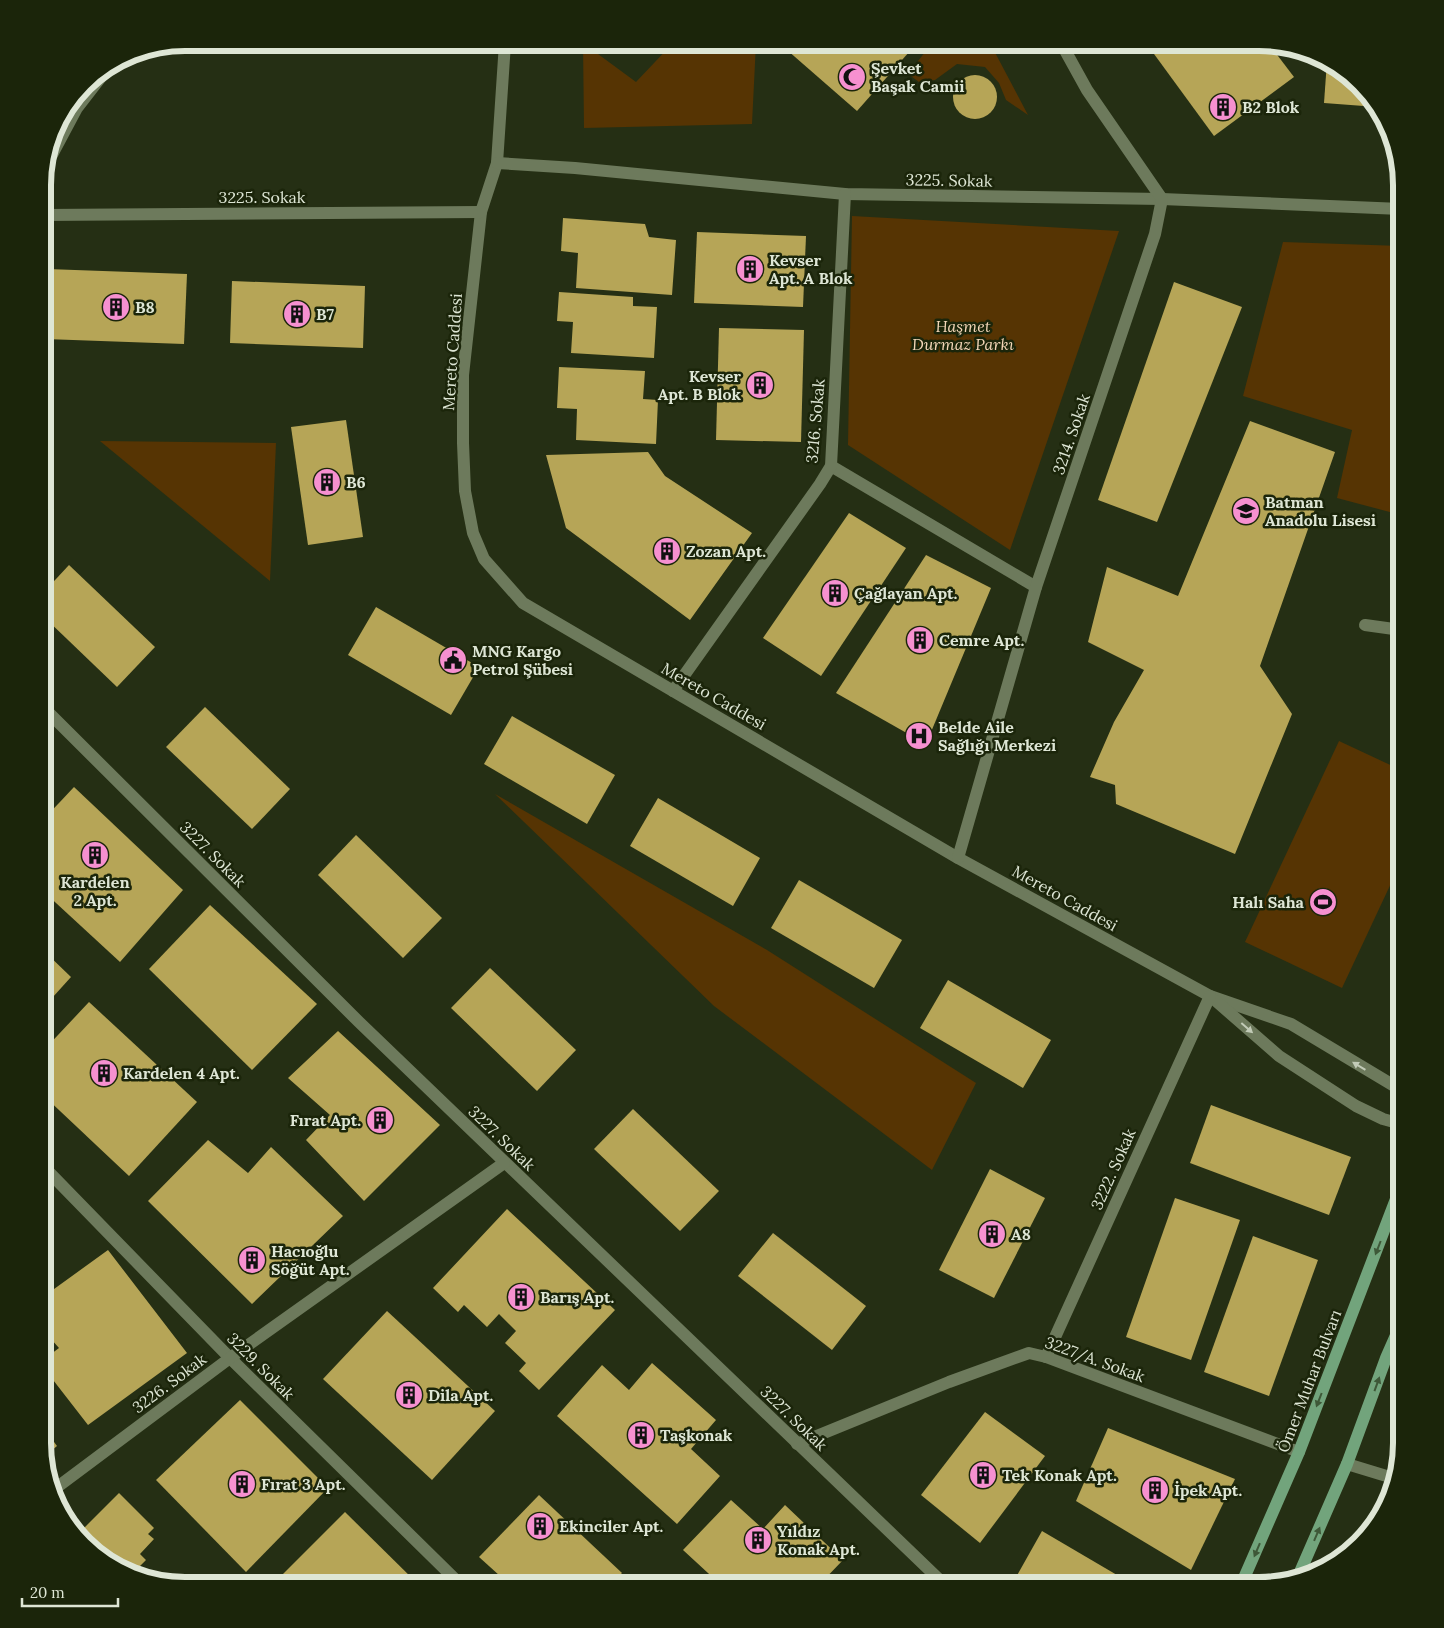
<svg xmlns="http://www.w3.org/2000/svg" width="1444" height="1628" font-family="Lora,serif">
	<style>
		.green { fill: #563403 }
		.building { fill: #b6a557 }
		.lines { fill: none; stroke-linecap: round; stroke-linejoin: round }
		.minor { stroke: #6d7a5c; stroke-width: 12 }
		.major { stroke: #72a47c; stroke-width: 12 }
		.oneway { fill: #c2cbb7 }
		.oneway2 { fill: #3e5838 }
		.labels { text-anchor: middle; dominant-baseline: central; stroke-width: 5; stroke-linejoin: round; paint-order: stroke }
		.poi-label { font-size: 16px; font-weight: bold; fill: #dee6d5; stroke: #1b250a; text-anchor: start }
		.street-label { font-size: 16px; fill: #dee6d5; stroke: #1b250a }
		.park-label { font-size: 16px; font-style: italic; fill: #f4d7b8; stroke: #1b250a }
		.rim { fill: none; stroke: #dee6d5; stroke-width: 6 }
	</style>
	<rect width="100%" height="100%" fill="#252f14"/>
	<g class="green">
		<path d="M583 43 636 82 673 43H756L752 124 584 128Z"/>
		<path d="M932 43H990L1028 115 1006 100 999 83 985 67 957 64 935 80 919 82 908 74Z"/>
		<path d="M852 216 1119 231 1010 550 848 445Z"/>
		<path d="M1283 242 1401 246V515L1337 498 1352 430 1243 396Z"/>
		<path d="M100 441 276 443 270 581Z"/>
		<path d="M1339 741 1401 770V862L1342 988 1245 942Z"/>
		<path d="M495 794 767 950 976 1083 932 1170 714 1006Z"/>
	</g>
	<g class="building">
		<path d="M779 43H917L857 111Z"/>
		<path d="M1146 43H1268L1294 77 1214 136Z"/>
		<path d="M1327 61 1372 99 1377 107 1324 103Z"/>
		<circle cx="975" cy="97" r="22"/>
		<path d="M563 218 645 224 649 237 676 240 672 295 576 288 578 253 561 251Z"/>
		<path d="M697 232 806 236 803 307 694 303Z"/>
		<path d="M47 269 187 274 184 344 45 339Z"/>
		<path d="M232 281 365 286 363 348 230 343Z"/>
		<path d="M1174 282 1242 307 1157 522 1098 500Z"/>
		<path d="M559 292 633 297V306L657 307 654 358 571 353 573 322 557 321Z"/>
		<path d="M719 328 804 330 801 442 716 440Z"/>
		<path d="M559 367 645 371 643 399 658 400 656 444 576 440 577 409 557 408Z"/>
		<path d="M346 420 363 537 308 545 291 427Z"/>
		<path d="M1250 421 1335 452 1260 666 1292 714 1235 854 1116 804 1115 785 1090 777 1114 722 1144 670 1088 642 1107 567 1178 596Z"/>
		<path d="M648 452 665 476 752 533 690 620 566 528 546 455Z"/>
		<path d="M849 513 906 548 821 676 763 638Z"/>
		<path d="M926 555 991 588 926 744 836 693Z"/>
		<path d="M69 565 155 647 117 687 43 616V593Z"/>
		<path d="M376 607 479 667 451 715 348 655Z"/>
		<path d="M205 707 290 789 252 829 166 747Z"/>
		<path d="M512 716 615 775 587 824 484 764Z"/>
		<path d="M74 787 183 890 120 962 43 891V820Z"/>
		<path d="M658 798 760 858 733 906 630 846Z"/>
		<path d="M356 835 442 918 403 958 318 875Z"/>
		<path d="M799 880 902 940 874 988 771 928Z"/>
		<path d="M210 905 317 1004 252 1070 149 969Z"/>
		<path d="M43 950 71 977 43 1008Z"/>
		<path d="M490 968 576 1050 537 1091 451 1008Z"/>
		<path d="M948 980 1051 1040 1023 1088 920 1028Z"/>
		<path d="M89 1002 197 1102 129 1176 43 1095V1051Z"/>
		<path d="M338 1031 440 1125 364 1201 306 1140 330 1115 288 1078Z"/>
		<path d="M1211 1105 1351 1157 1329 1215 1190 1163Z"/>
		<path d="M633 1109 719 1191 680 1231 594 1149Z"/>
		<path d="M208 1140 248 1173 271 1147 343 1216 252 1304 148 1201Z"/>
		<path d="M990 1169 1045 1198 994 1298 939 1270Z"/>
		<path d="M1175 1198 1240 1220 1191 1360 1126 1337Z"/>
		<path d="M507 1209 615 1310 539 1390 519 1371 526 1363 505 1343 516 1331 499 1314 487 1327 464 1305 458 1312 433 1288Z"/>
		<path d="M773 1233 866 1306 832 1350 738 1276Z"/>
		<path d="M1253 1236 1318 1260 1269 1396 1204 1372Z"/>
		<path d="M108 1250 187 1353 88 1425 43 1367V1360L59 1348 43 1330V1297Z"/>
		<path d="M387 1311 495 1411 432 1480 323 1379Z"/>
		<path d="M652 1363 716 1420 691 1449 720 1476 677 1524 557 1416 602 1365 629 1390Z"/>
		<path d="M240 1400 328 1488 246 1572 156 1480Z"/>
		<path d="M985 1412 1045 1456 980 1543 921 1495Z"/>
		<path d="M43 1427 57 1446 45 1456 43 1443Z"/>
		<path d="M1108 1428 1235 1479 1191 1570 1076 1501Z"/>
		<path d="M119 1493 154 1528 148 1534 154 1539 140 1554 146 1560 137 1569 144 1576 122 1571 78 1534Z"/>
		<path d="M539 1495 622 1573 610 1585H510L479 1557Z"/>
		<path d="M731 1500 763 1529 785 1505 843 1560 819 1585H721L683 1550Z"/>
		<path d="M345 1512 419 1585H292L282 1575Z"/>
		<path d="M1042 1531 1134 1585H1022L1015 1579Z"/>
	</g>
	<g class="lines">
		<g class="minor">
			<path d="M505 43 497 163 481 212 463 375V443L465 491 473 533 484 559 523 603 958 858 1210 996 1291 1024 1401 1090"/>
			<path d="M497 163 575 168 845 194 1162 199 1401 209"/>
			<path d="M45 168 77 108 108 68"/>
			<path d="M43 215 481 212"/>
			<path d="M831 466 1036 587"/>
			<path d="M1365 625 1401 630"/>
			<path d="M673 691 820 484 831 466 845 194"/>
			<path d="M43 707 359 1022 945 1585"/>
			<path d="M958 858 1036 587 1155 234 1162 199 1087 90 1061 43"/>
			<path d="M1216 1001 1279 1056 1356 1106 1383 1119 1401 1124"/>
			<path d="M43 1166 230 1358 461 1585"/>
			<path d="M1046 1357 1210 996"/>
			<path d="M797 1444 949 1382 1029 1353 1046 1357 1299 1452"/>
			<path d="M1347 1464 1393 1478"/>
			<path d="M52 1491 230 1358 504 1163"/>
		</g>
		<g class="major">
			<path d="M1297 1579 1347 1464 1386 1358 1401 1324"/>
			<path d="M1241 1585 1299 1452 1401 1186"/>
		</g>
	</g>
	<defs><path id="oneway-solid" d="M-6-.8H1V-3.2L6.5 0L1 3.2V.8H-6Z" transform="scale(1.25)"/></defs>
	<g class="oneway">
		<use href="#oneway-solid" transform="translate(1247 1028) rotate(41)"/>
		<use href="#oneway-solid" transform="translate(1359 1066) rotate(-149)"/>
	</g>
	<g class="oneway2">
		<use href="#oneway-solid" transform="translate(1378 1248) rotate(111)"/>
		<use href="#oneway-solid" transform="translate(1377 1384) rotate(-70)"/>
		<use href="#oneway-solid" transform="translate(1319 1400) rotate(111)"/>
		<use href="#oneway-solid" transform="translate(1317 1534) rotate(-67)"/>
		<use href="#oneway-solid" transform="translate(1257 1550) rotate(113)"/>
	</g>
	<defs>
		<g id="mosque-disc" transform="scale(1.4375)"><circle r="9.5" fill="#f690d0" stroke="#1b250a"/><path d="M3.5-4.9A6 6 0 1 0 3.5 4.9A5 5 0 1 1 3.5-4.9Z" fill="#111"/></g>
		<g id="building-disc" transform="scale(1.4375)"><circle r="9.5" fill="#f690d0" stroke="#1b250a"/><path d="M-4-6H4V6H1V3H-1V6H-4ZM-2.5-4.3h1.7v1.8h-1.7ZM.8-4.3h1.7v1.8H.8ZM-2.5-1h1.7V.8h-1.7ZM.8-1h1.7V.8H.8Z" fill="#111"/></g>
		<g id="school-disc" transform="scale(1.4375)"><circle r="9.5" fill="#f690d0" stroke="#1b250a"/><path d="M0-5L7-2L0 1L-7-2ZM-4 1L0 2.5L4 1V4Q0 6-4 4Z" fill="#111"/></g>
		<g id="civic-disc" transform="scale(1.4375)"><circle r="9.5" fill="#f690d0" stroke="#1b250a"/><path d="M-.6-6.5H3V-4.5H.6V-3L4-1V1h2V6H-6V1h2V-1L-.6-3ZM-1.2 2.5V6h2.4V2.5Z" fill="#111"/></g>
		<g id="hospital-disc" transform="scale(1.4375)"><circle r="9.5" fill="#f690d0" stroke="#1b250a"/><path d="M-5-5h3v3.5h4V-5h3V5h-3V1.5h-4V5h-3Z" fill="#111"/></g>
		<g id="stadium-disc" transform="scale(1.4375)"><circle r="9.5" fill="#f690d0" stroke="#1b250a"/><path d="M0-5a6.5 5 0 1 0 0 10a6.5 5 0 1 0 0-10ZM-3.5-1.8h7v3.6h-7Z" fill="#111"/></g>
	</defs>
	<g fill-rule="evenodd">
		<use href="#mosque-disc" x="852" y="77"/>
		<use href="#building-disc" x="1223" y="107"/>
		<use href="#building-disc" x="750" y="269"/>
		<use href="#building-disc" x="116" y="307"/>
		<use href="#building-disc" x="297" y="314"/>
		<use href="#building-disc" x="760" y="385"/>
		<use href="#building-disc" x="327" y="482"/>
		<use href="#school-disc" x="1246" y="511"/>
		<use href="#building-disc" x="667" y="551"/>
		<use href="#building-disc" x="835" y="593"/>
		<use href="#building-disc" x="920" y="640"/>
		<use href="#civic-disc" x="453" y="660"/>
		<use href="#hospital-disc" x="919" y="736"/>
		<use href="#building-disc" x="95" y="855"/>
		<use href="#stadium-disc" x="1323" y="902"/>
		<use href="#building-disc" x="104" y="1073"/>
		<use href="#building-disc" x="380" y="1120"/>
		<use href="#building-disc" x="992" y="1234"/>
		<use href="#building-disc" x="252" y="1260"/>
		<use href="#building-disc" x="521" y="1297"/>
		<use href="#building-disc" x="409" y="1395"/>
		<use href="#building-disc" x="641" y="1435"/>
		<use href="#building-disc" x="983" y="1475"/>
		<use href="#building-disc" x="242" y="1484"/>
		<use href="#building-disc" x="1155" y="1490"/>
		<use href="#building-disc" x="540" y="1526"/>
		<use href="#building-disc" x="758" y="1540"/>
	</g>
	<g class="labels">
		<g class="poi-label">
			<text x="871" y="68">Şevket<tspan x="871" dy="18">Başak Camii</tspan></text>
			<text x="1242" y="107">B2 Blok</text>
			<text x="769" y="260">Kevser<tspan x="769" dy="18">Apt. A Blok</tspan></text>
			<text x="135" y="307">B8</text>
			<text x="316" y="314">B7</text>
			<text x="741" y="376" text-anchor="end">Kevser<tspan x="741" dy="18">Apt. B Blok</tspan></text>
			<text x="346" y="482">B6</text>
			<text x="1265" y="502">Batman<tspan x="1265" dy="18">Anadolu Lisesi</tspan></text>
			<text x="686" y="551">Zozan Apt.</text>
			<text x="854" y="593">Çağlayan Apt.</text>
			<text x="939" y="640">Cemre Apt.</text>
			<text x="472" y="651">MNG Kargo<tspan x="472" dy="18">Petrol Şübesi</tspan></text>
			<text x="938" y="727">Belde Aile<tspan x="938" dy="18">Sağlığı Merkezi</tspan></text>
			<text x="95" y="882" text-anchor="middle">Kardelen<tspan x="95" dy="18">2 Apt.</tspan></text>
			<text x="1304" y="902" text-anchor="end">Halı Saha</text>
			<text x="123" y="1073">Kardelen 4 Apt.</text>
			<text x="361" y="1120" text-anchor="end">Fırat Apt.</text>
			<text x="1011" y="1234">A8</text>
			<text x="271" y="1251">Hacıoğlu<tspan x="271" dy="18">Söğüt Apt.</tspan></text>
			<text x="540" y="1297">Barış Apt.</text>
			<text x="428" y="1395">Dila Apt.</text>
			<text x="660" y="1435">Taşkonak</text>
			<text x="1002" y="1475">Tek Konak Apt.</text>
			<text x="261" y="1484">Fırat 3 Apt.</text>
			<text x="1174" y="1490">İpek Apt.</text>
			<text x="559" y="1526">Ekinciler Apt.</text>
			<text x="777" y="1531">Yıldız<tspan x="777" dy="18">Konak Apt.</tspan></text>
		</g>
		<g class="street-label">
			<text transform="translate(949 180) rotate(1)">3225. Sokak</text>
			<text x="262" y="197">3225. Sokak</text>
			<text transform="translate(452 352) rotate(-86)">Mereto Caddesi</text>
			<text transform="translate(815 421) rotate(-85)">3216. Sokak</text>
			<text transform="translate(1071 434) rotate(-71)">3214. Sokak</text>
			<text transform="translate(714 696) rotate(30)">Mereto Caddesi</text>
			<text transform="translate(213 854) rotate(45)">3227. Sokak</text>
			<text transform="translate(1065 898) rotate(29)">Mereto Caddesi</text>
			<text transform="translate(502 1138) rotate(44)">3227. Sokak</text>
			<text transform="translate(1113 1169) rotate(-66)">3222. Sokak</text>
			<text transform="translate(1095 1359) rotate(20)">3227/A. Sokak</text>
			<text transform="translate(261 1366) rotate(45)">3229. Sokak</text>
			<text transform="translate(1309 1381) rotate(-69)">Ömer Muhar Bulvarı</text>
			<text transform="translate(169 1383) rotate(-37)">3226. Sokak</text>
			<text transform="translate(794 1418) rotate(44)">3227. Sokak</text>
		</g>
		<g class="park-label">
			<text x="963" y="326">Haşmet<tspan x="963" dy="18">Durmaz Parkı</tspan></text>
		</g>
	</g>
	<path d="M0 0H1444V1628H0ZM185 51H1259A134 134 0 0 1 1393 185V1443A134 134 0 0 1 1259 1577H185A134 134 0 0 1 51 1443V185A134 134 0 0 1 185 51Z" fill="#1b250a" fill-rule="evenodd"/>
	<path class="rim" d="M185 51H1259A134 134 0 0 1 1393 185V1443A134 134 0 0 1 1259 1577H185A134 134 0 0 1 51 1443V185A134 134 0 0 1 185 51Z"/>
	<path d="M22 1598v8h96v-8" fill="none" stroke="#dee6d5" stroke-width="2.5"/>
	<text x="30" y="1598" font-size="15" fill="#dee6d5" stroke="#1b250a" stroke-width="4" paint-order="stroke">20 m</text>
</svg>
